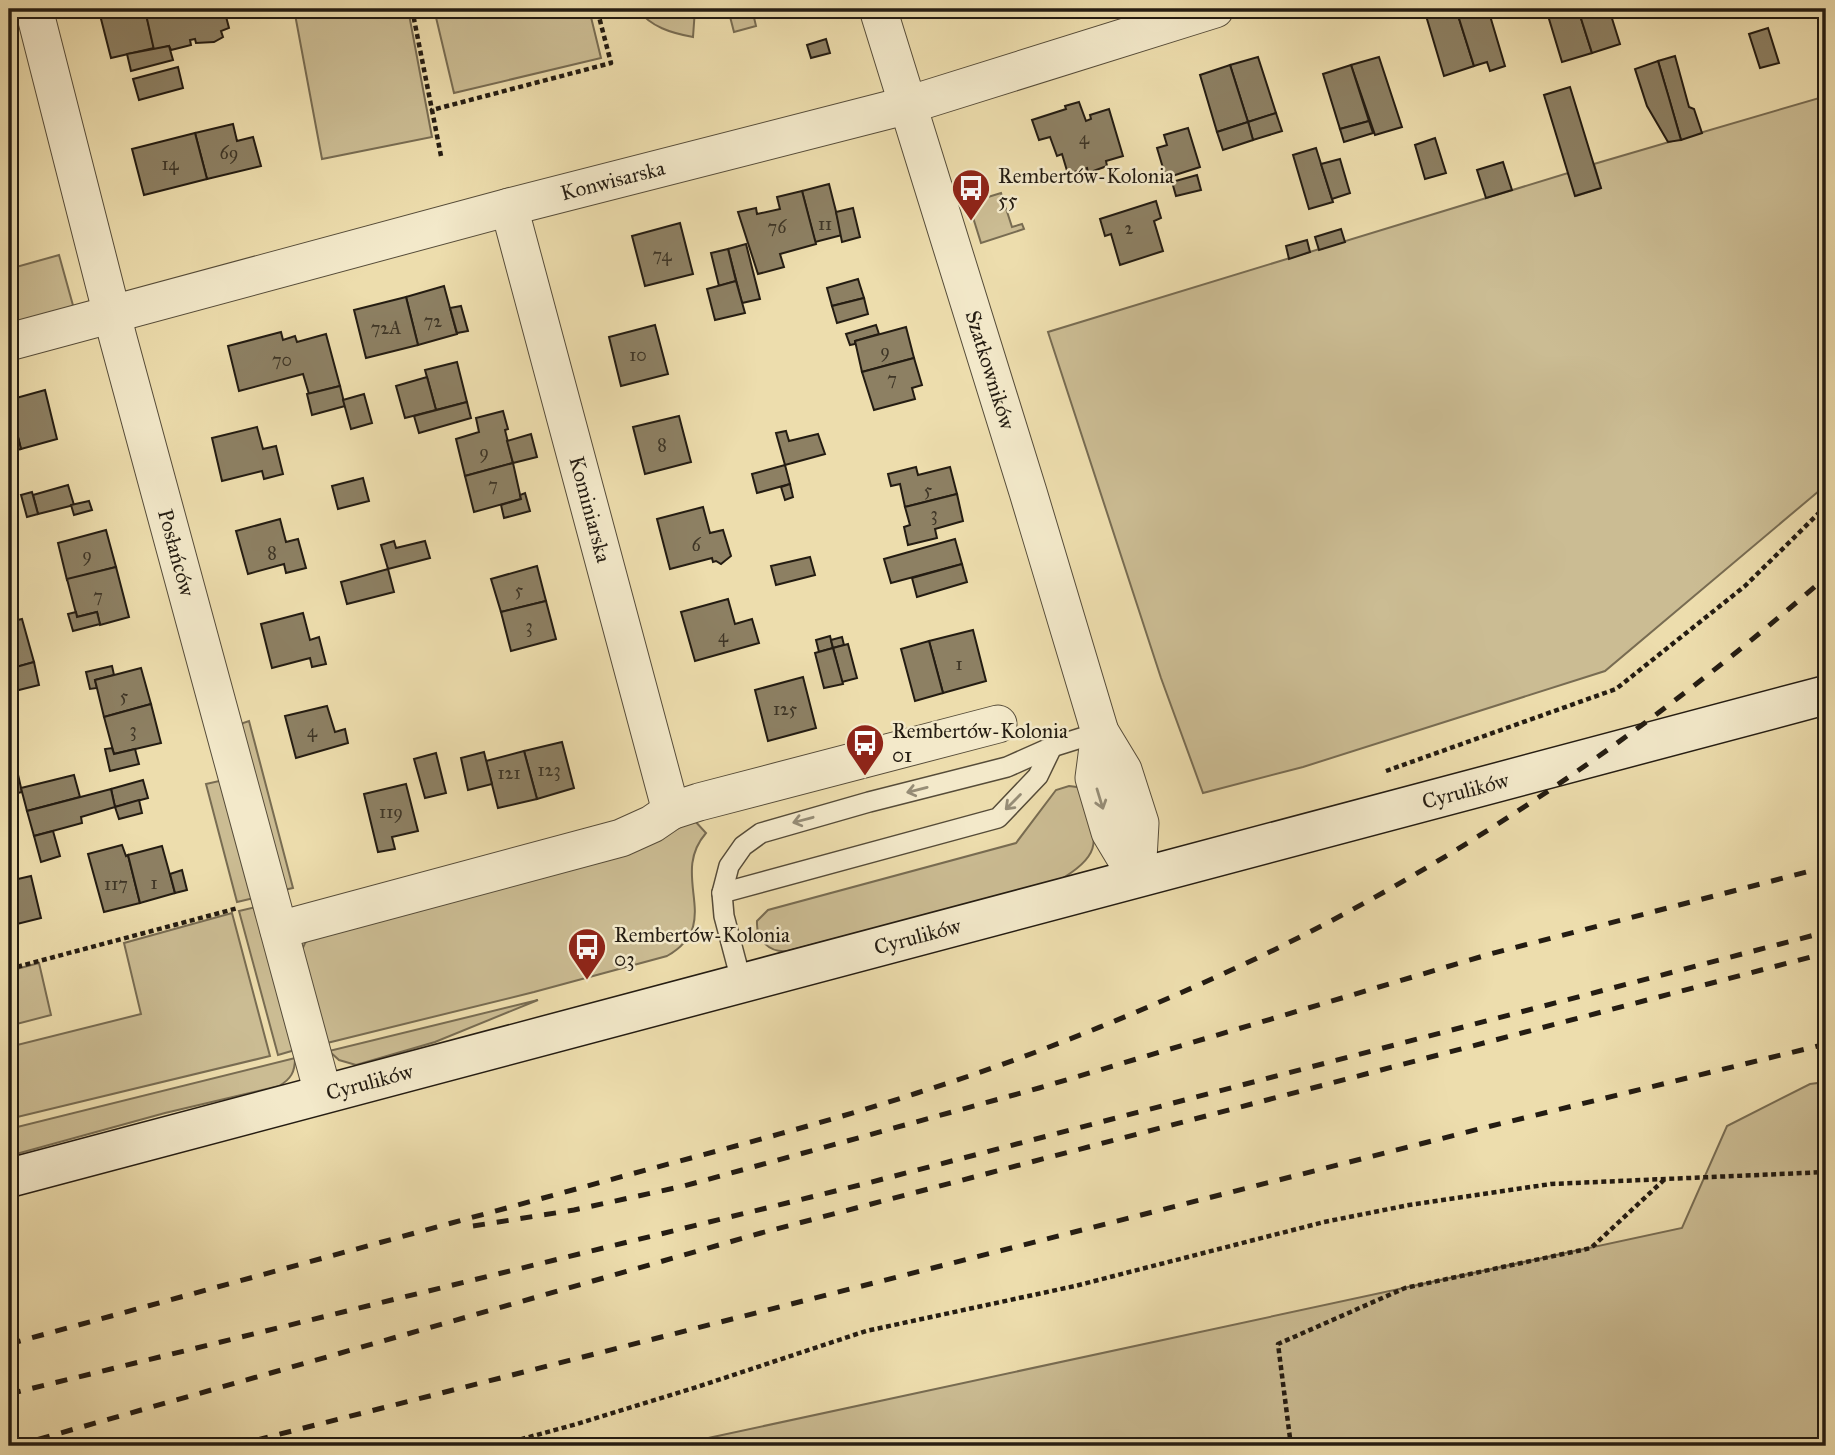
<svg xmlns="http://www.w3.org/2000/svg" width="1835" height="1455" font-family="'IM FELL Great Primer',serif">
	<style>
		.green { fill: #cbbc93; stroke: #786c52; stroke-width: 2 }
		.building { fill: #8d8063; stroke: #241c12; stroke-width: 2 }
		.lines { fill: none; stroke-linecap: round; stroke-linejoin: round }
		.service-casing { stroke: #564c39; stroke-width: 22 }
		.minor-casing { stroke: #564c39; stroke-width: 39 }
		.secondary-casing { stroke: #241c12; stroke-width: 41 }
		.path { stroke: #241c12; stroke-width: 4.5; stroke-dasharray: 5 3.5; stroke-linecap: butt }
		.service { stroke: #f3e9ca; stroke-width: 19 }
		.minor { stroke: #f3e9ca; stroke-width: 37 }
		.secondary { stroke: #f3e9ca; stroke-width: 38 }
		.rail { stroke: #241c12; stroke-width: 5; stroke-dasharray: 12 12; stroke-linecap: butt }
		.oneway { stroke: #968d77 }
		.labels { text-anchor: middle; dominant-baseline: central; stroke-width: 5; stroke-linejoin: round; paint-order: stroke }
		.number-label { font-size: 18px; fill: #3e3526 }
		.poi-label { font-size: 21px; fill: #241c12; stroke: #f3e9ca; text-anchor: start }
		.street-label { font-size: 21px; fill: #241c12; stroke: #f3e9ca }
	</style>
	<rect width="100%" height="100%" fill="#edddad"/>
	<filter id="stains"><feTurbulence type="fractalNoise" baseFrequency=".00286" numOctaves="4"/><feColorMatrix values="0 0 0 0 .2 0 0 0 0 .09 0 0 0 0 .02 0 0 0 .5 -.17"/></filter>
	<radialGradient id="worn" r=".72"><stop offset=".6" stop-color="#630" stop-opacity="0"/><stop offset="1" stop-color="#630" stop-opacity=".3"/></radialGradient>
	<g class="green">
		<path d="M294 9H408L432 137 322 159Z"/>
		<path d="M434 9H589L601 58 454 93Z"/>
		<path d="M637 9H695L693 37C671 33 651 27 637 9Z"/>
		<path d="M728 9H752L756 26 734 32Z"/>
		<path d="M1826 96V485L1605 671 1303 767 1203 793 1161 678 1048 332 1568 173 1576 196 1601 188 1594 164Z"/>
		<path d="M967 177 975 201 1001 193 1012 227 1022 224 1024 229 981 243 961 179Z"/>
		<path d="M59 255 74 309 9 326V269Z"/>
		<path d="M249 721 293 888 284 890 240 728 243 723Z"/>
		<path d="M219 781 222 783 254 898 237 902 206 784Z"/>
		<path d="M1069 786 1077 787 1084 792C1095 839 1107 853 1058 881L788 951C769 953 756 940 757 921L768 910 1016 843 1056 790Z"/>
		<path d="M694 820 706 833C668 877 725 923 667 956L534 992 327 1043 301 952 305 943 313 936Z"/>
		<path d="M256 907 295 1050 278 1055 239 911Z"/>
		<path d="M232 913 270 1056 9 1119V1047L141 1014 124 943Z"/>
		<path d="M39 963 51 1015 9 1026V971Z"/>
		<path d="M538 1000 435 1042 356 1065 339 1060 329 1051Z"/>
		<path d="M295 1058C295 1072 291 1079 279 1086L165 1113 9 1156V1129Z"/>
		<path d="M1826 1082V1446H671L1682 1228 1727 1126 1810 1084Z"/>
	</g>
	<g class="building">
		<path d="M124 9H145L154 48 111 58 100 15Z"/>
		<path d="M151 9H224L229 28 221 31 223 37 214 42 196 43 195 39 190 40 191 45 171 50 169 46 154 50 145 10Z"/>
		<path d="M1424 9H1456L1474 66 1444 76Z"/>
		<path d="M1456 9H1488L1505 66 1490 71 1487 62 1474 66Z"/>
		<path d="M1546 9H1578L1592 53 1562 62Z"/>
		<path d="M1578 9H1609L1620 44 1592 53Z"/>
		<path d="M1768 28 1779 63 1760 68 1749 34Z"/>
		<path d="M826 39 830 53 811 58 807 45Z"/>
		<path d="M169 46 173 60 131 71 127 54Z"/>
		<path d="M1675 56 1689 107 1694 109 1702 133 1681 140 1658 61Z"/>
		<path d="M1258 57 1276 113 1248 122 1230 65Z"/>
		<path d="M1379 57 1402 127 1375 135 1351 65Z"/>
		<path d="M1658 61 1669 98 1681 140 1668 142 1647 106 1635 69Z"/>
		<path d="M1230 65 1248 122 1217 132 1200 75Z"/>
		<path d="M1351 65 1369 121 1340 129 1323 74Z"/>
		<path d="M178 67 183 88 139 100 133 79Z"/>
		<path d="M1570 87 1601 188 1575 196 1544 95Z"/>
		<path d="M1079 102 1086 121 1091 119 1090 115 1109 109 1123 156 1106 161 1107 166 1088 173 1087 168 1068 174 1062 154 1057 156 1050 137 1039 140 1032 120 1066 109 1065 106Z"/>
		<path d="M1276 113 1282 131 1253 140 1248 122Z"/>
		<path d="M1369 121 1373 133 1344 142 1340 129Z"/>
		<path d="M1248 122 1253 140 1223 150 1217 132Z"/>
		<path d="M233 124 237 141 253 137 261 166 207 179 195 133Z"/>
		<path d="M1188 128 1200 167 1166 178 1157 148 1167 145 1164 135Z"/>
		<path d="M195 133 207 179 144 195 132 149Z"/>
		<path d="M1435 138 1446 173 1425 179 1415 145Z"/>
		<path d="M1316 148 1333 202 1309 209 1293 155Z"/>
		<path d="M1340 159 1350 193 1332 199 1321 164Z"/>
		<path d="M1503 162 1512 190 1486 198 1477 170Z"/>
		<path d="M1197 175 1201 190 1176 196 1172 182Z"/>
		<path d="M829 184 842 235 815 242 802 191Z"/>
		<path d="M802 191 816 244 780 254 784 267 758 274 738 212 756 208 757 214 780 209 777 197Z"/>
		<path d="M1156 201 1161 218 1154 221 1163 251 1120 265 1111 234 1105 236 1100 219Z"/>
		<path d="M853 208 860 237 842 242 836 212Z"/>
		<path d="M680 223 693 274 645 286 632 236Z"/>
		<path d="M1341 229 1345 242 1319 250 1315 237Z"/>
		<path d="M1307 240 1310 252 1289 259 1286 246Z"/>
		<path d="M746 244 760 299 742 303 728 249Z"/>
		<path d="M728 249 736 281 719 286 711 253Z"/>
		<path d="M858 279 864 298 832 306 827 288Z"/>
		<path d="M736 281 745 313 715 320 707 289Z"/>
		<path d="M444 286 457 334 418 345 406 297Z"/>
		<path d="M406 297 418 345 366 358 354 310Z"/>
		<path d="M864 298 868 314 837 323 832 306Z"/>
		<path d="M461 306 468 331 457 333 450 308Z"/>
		<path d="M655 325 668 374 621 386 609 337Z"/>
		<path d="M876 325 879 334 855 341V344L850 345 846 334Z"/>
		<path d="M906 327 914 358 862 372 855 341Z"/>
		<path d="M281 332 283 340 295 336 297 342 326 334 340 386 309 394 303 374 239 391 228 346Z"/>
		<path d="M914 358 922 385 912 388 915 399 874 410 862 372Z"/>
		<path d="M457 362 467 402 436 410 425 370Z"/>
		<path d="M427 377 436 410 405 418 396 386Z"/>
		<path d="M340 386 345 406 312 415 307 394Z"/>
		<path d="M45 390 57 439 21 449 9 400Z"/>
		<path d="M364 394 372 423 351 429 343 400Z"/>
		<path d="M9 402 21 449 9 452Z"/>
		<path d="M467 402 471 418 419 433 414 416Z"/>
		<path d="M503 411 508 429 505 430 513 463 465 476 456 439 479 432 476 418Z"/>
		<path d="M679 416 691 462 645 474 633 427Z"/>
		<path d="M257 427 263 449 276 446 283 474 264 479 262 471 222 481 212 438Z"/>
		<path d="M786 431 789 441 818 434 825 454 785 465 776 433Z"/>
		<path d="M531 434 537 457 513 463 507 441Z"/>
		<path d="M513 463 521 499 474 512 465 476Z"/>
		<path d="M785 465 790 484 757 493 752 474Z"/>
		<path d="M916 467 918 475 950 467 957 494 905 507 900 484 891 486 888 474Z"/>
		<path d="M363 478 369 501 338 509 332 486Z"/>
		<path d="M790 484 793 497 785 500 781 487Z"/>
		<path d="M68 485 74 505 38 514 33 495Z"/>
		<path d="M32 492 38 514 27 517 21 495Z"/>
		<path d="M525 493 530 511 504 518 501 505 521 499 520 495Z"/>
		<path d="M957 494 963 521 935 529 937 538 908 545 904 527 910 525 905 507Z"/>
		<path d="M89 501 92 510 74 515 71 505Z"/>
		<path d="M703 507 710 533 723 530 731 556 721 564 716 561 713 562 712 558 670 569 657 519Z"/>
		<path d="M280 519 286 542 298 539 306 568 286 573 284 564 248 574 236 531Z"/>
		<path d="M106 530 116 567 67 580 58 543Z"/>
		<path d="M955 539 962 564 891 583 884 559Z"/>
		<path d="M394 541 396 548 425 541 430 558 388 569 381 545Z"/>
		<path d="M810 557 815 575 776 585 771 566Z"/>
		<path d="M962 564 967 582 917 597 912 578Z"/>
		<path d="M537 566 546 601 501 612 491 579Z"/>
		<path d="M116 567 129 617 100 625 97 612 77 617 67 579Z"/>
		<path d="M388 569 394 592 347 604 341 582Z"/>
		<path d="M728 599 735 624 752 619 759 643 695 661 681 612Z"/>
		<path d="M546 601 556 639 511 651 501 612Z"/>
		<path d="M76 612 77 617 97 612 100 624 73 631 68 614Z"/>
		<path d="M303 613 310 640 319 637 326 664 312 667 310 658 272 668 261 624Z"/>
		<path d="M22 619 34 662 9 669V622Z"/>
		<path d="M973 630 986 681 943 693 929 641Z"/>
		<path d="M830 636 833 648 819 652 816 640Z"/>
		<path d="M842 637 844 645 833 648 831 640Z"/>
		<path d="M929 641 943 693 915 701 901 649Z"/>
		<path d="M848 644 857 678 842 682 833 648Z"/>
		<path d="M833 648 843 684 824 688 815 653Z"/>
		<path d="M34 662 39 685 11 692 9 669Z"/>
		<path d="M112 666 114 675 95 680 97 688 90 689 86 672Z"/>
		<path d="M141 668 151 704 104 717 95 680Z"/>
		<path d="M803 677 816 728 768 741 755 690Z"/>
		<path d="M151 704 161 743 114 754 104 717Z"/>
		<path d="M327 706 335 732 345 729 348 743 296 758 285 716Z"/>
		<path d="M562 742 574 788 537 799 524 751Z"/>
		<path d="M112 748 114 754 135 749 139 764 110 771 105 749Z"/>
		<path d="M524 751 537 799 498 808 486 761Z"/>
		<path d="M484 752 492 784 468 790 461 758Z"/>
		<path d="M436 753 446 793 425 798 414 759Z"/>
		<path d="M16 766 22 792 9 795V767Z"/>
		<path d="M74 775 80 797 27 811 21 788Z"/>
		<path d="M143 780 148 798 115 807 111 789Z"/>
		<path d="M406 784 418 831 392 837 395 849 378 852 364 794Z"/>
		<path d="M111 789 115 807 81 817 82 823 34 836 27 811Z"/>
		<path d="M139 800 142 813 119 819 115 807Z"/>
		<path d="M53 831 60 856 41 862 34 836Z"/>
		<path d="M122 845 126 856 128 855 140 903 104 912 88 854Z"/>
		<path d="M162 846 175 893 140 903 128 855Z"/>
		<path d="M182 870 187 890 175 893 170 874Z"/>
		<path d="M31 876 41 918 9 926V881Z"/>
	</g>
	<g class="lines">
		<g class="service-casing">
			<g id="service">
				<path d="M722 893 998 818 1038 776 1052 747"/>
				<path d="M742 984 724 916 722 893 729 866 743 846 761 833 869 802 1007 767 1052 747 1100 732"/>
			</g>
		</g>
		<g class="minor-casing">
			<g id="minor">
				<path id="s1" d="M34 9 118 338 323 1093"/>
				<path id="s2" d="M878 9 1028 492 1100 732 1123 770 1140 823 1137 877"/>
				<path id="s3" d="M509 207 671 811"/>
				<path id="s4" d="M9 342 509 207 908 105 1215 9"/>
				<path d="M1100 732 1094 778 1110 832 1137 877"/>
				<path d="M279 930 621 838 652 824 671 811 699 802 998 724"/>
			</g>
		</g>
		<g class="secondary-casing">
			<g id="secondary">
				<path id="s5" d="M9 1178 1826 695"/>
			</g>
		</g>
		<g class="path">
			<path d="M412 9 432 110"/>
			<path d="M441 156 432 110 611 63 597 9"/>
			<path d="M1386 771 1616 689 1745 586 1826 506"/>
			<path d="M9 969 238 908"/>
			<path d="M496 1446 577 1424 700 1386 866 1331 1075 1286 1324 1222 1409 1205 1551 1184 1826 1172"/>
			<path d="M1291 1446 1278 1344 1405 1288 1591 1248 1666 1178"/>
		</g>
		<use href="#service" class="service"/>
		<use href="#minor" class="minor"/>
		<use href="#secondary" class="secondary"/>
		<g class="rail">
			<path d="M473 1226 574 1210 684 1186 1039 1088 1490 954 1826 867"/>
			<path d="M9 1344C199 1292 389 1240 580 1188 692 1157 806 1129 917 1093 1032 1057 1144 1011 1253 960 1461 861 1653 728 1826 577"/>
			<path d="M9 1394 864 1184 1826 932"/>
			<path d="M15 1446 761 1233 1826 953"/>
			<path d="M233 1446 1483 1128 1826 1044"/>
		</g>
	</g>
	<defs><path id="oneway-shaft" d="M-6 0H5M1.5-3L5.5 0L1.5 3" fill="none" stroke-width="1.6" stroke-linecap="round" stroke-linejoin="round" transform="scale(1.75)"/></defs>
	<g class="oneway">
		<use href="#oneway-shaft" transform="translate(917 790) rotate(166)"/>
		<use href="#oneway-shaft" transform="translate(1100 799) rotate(73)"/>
		<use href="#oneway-shaft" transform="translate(1013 802) rotate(135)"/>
		<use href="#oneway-shaft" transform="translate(803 820) rotate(165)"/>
	</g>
	<defs>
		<g id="bus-pin" transform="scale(2.0125)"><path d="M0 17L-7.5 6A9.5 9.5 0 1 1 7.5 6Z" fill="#8f2418" stroke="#f3e9ca"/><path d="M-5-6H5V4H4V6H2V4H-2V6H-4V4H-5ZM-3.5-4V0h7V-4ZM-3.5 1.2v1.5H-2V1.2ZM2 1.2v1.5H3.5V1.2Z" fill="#fff"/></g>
	</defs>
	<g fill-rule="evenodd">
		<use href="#bus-pin" x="971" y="188"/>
		<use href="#bus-pin" x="865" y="743"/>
		<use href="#bus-pin" x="587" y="947"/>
	</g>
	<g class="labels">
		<g class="number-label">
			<text x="1084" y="138">4</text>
			<text x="229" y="153">69</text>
			<text x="170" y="164">14</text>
			<text x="825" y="224">11</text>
			<text x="777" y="227">76</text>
			<text x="1129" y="228">2</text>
			<text x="662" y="255">74</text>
			<text x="433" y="321">72</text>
			<text x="386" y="328">72A</text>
			<text x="885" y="351">9</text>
			<text x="638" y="355">10</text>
			<text x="282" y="360">70</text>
			<text x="892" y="379">7</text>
			<text x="662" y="445">8</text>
			<text x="484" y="452">9</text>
			<text x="493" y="485">7</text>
			<text x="928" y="490">5</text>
			<text x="934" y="514">3</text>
			<text x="696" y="545">6</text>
			<text x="272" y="553">8</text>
			<text x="87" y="555">9</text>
			<text x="519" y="590">5</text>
			<text x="98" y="596">7</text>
			<text x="529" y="626">3</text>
			<text x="723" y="636">4</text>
			<text x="959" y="664">1</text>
			<text x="124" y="696">5</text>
			<text x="785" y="709">125</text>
			<text x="133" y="730">3</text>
			<text x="312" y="731">4</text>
			<text x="549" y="770">123</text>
			<text x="509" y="773">121</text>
			<text x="391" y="812">119</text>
			<text x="154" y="883">1</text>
			<text x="116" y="884">117</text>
		</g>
		<g class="poi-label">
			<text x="998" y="176">Rembertów-Kolonia<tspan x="998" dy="24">55</tspan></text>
			<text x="892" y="731">Rembertów-Kolonia<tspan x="892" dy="24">01</tspan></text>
			<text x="614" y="935">Rembertów-Kolonia<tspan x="614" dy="24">03</tspan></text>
		</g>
		<g class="street-label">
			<text stroke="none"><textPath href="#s4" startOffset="625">Konwisarska</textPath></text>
			<text stroke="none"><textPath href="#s2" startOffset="378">Szatkowników</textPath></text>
			<text stroke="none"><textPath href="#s3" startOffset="313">Kominiarska</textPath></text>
			<text stroke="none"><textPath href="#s1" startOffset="562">Posłańców</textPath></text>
			<text stroke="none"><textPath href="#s5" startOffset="1507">Cyrulików</textPath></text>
			<text stroke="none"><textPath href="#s5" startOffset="940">Cyrulików</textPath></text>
			<text stroke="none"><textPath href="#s5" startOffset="373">Cyrulików</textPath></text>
		</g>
	</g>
	<rect width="1835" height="1455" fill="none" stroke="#edddad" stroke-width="35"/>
	<rect x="10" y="10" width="1814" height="1434" fill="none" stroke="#241c12" stroke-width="3.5"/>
	<rect x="18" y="18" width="1800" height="1420" fill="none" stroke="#241c12" stroke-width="2"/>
	<rect width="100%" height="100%" filter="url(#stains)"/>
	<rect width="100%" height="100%" fill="url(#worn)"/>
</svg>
